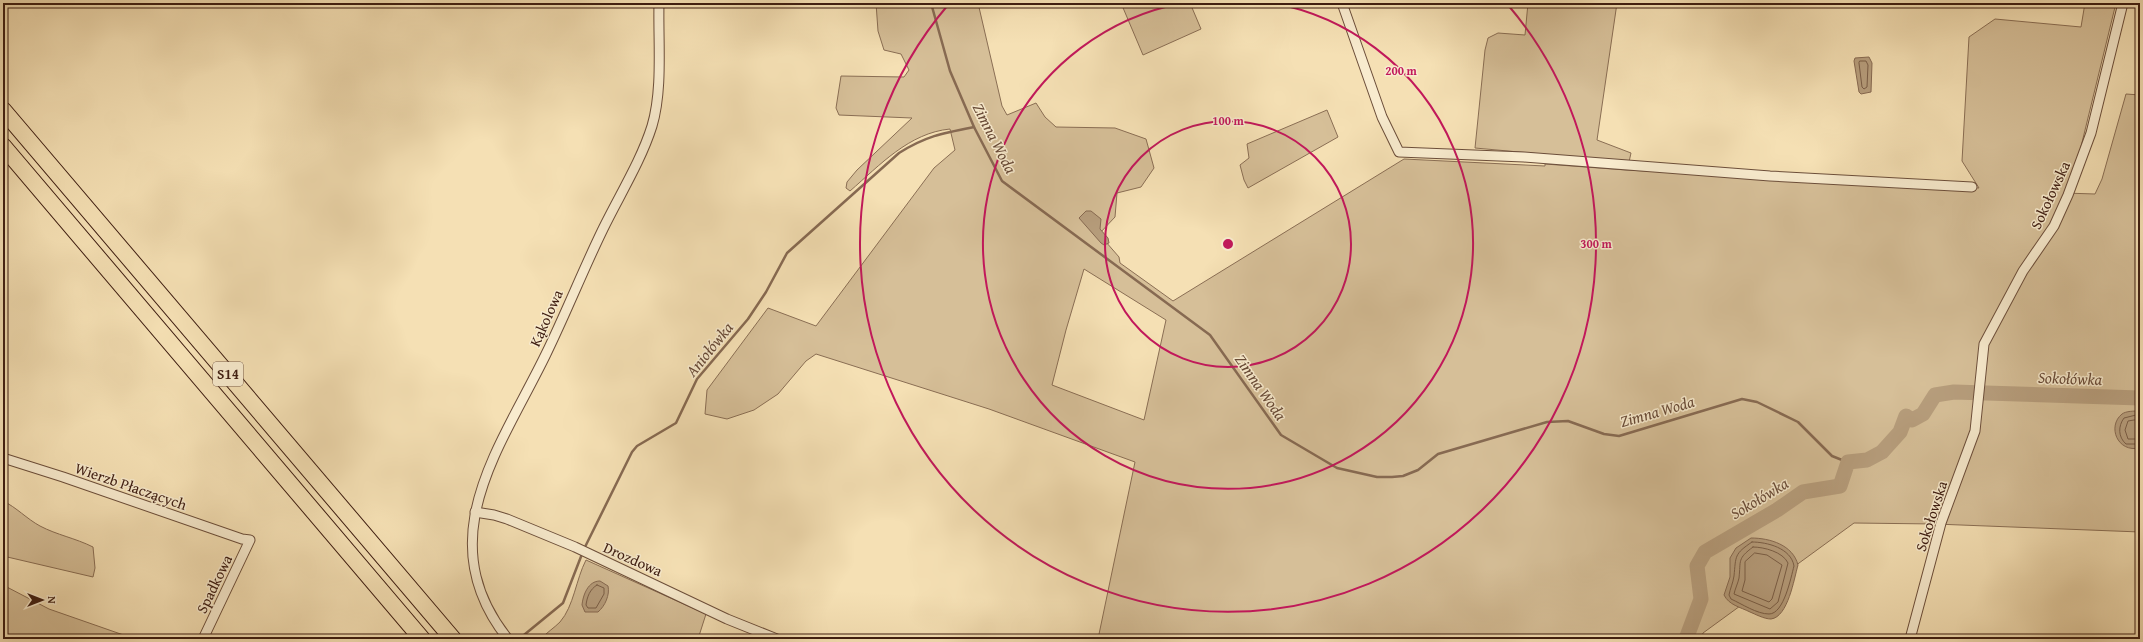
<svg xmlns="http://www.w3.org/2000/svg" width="2143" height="642" font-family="'Gentium Book Plus',serif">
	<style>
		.green { fill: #d6bf98; stroke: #8a6e54; fill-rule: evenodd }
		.water { fill: #b79e7d; stroke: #876a52 }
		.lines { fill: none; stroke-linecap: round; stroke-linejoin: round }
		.shore { stroke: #7a5e47; stroke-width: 1 }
		.stream { stroke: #876a52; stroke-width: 2.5 }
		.river { stroke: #b79e7d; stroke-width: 15 }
		.minor-casing { stroke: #6c4e3a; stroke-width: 11 }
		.motorway-casing { stroke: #3e1d11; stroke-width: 18 }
		.minor { stroke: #f8ebce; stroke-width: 9 }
		.motorway { stroke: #f5e0b4; stroke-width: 16 }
		.ring { fill: none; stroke: #c2185b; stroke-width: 2 }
		.labels { text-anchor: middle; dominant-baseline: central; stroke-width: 3; stroke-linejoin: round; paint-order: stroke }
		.shield { fill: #f8ebce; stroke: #765b4a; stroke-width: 1 }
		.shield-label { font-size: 14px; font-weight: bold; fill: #3e1d11 }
		.street-label { font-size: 15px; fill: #3e1d11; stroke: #f8ebce }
		.water-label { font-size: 16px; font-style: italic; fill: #684a37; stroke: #f8ebce }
		.centre { fill: #c2185b; stroke: #f8ebce; stroke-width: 2 }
		.ring-label { font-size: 12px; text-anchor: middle; font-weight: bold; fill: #c2185b; stroke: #f8ebce; stroke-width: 3; stroke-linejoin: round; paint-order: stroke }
	</style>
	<rect width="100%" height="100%" fill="#f5e0b4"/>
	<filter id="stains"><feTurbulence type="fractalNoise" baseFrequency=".005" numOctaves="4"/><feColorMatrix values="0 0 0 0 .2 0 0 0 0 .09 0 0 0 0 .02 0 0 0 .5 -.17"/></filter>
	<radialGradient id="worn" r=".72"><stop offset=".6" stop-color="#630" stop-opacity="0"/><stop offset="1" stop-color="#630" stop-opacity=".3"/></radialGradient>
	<g class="green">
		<path d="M876 3H978L1002 106 1007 115 1036 103 1045 117 1056 127 1115 128 1146 139 1154 168 1141 187 1117 193 1115 217 1099 234 1119 257 1120 263 1173 301 1404 159 1545 166V164L1626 170 1979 188 1962 161 1969 37 1995 19 2081 27 2085 3H2116L2077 163 2064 193 2095 194 2102 179 2126 94 2140 95V532L1935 524 1854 523 1703 633 1701 639H1098L1135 462 989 409 816 354 806 361 778 394 754 410 727 419 705 414 707 390 768 308 816 326 934 168 955 150 950 129C909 133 880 165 850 191L846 188 847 182 857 170 912 118 839 115 836 108 841 76 904 77 909 70 901 54 884 50 878 31ZM1084 269 1166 320 1144 420 1052 385 1066 330Z"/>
		<path d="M1121 3H1190L1201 29 1143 55Z"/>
		<path d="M1528 3H1617L1597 140 1631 153 1629 162 1475 148 1485 50 1488 38 1498 33 1525 35Z"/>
		<path d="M1327 110 1338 137 1248 188 1244 180 1240 165 1249 158 1247 144Z"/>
		<path d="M3 501C16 507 27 519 40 526 57 535 75 538 93 547L95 568 93 577 3 556Z"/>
		<path d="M586 560 706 614 698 639H541C546 633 554 628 560 622 574 606 576 579 586 560Z"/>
		<path d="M3 585 49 609 135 639H3Z"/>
	</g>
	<g class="water">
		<path d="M1869 57 1872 63 1871 92 1861 94 1859 92 1854 61 1855 58Z"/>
		<path d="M1086 211H1091L1101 219 1100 229 1108 238 1109 243 1104 245 1101 243 1079 218Z"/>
		<path d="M2140 411V448C2117 453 2107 426 2122 414 2126 411 2134 411 2140 411Z"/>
		<path d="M1751 538C1770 538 1793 545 1798 565 1794 579 1788 617 1771 619 1764 619 1755 614 1750 612 1740 607 1729 605 1724 595L1730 577V558L1736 548Z"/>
		<path d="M600 581 608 586C610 595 605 606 598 612H585L582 605C583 595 588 581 600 581Z"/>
	</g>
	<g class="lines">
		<g class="shore">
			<path d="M1860 61H1866L1868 65 1867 87 1864 89 1862 87 1859 63Z"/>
			<path d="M2140 414 2124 418C2118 426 2118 437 2126 444H2140"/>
			<path d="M2140 419 2128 421 2125 430 2128 439H2140"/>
			<path d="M1752 542C1767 542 1791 548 1794 566 1791 577 1784 614 1769 614 1757 614 1742 604 1731 599L1729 595C1730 589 1733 583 1734 576 1736 556 1734 554 1752 542Z"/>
			<path d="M1753 547C1764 547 1783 552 1788 563L1778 602 1770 609 1734 594C1735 589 1738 583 1739 578 1741 560 1737 559 1753 547Z"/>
			<path d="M1755 553 1767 555 1782 565 1772 599 1769 602 1742 591 1745 580V562Z"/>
			<path d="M597 585 604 588V594L596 608H588L586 605C587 597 590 589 597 585Z"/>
		</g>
		<g class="stream">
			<path d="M931 3 950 71 974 127 1002 181 1210 335 1281 435 1337 468 1377 477H1392L1403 476 1418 470 1438 454 1547 422 1568 421 1604 434 1619 436 1742 399 1757 402 1798 422 1832 456 1847 462"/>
			<path d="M584 549 632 452 637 446 676 423 697 379 748 319 766 292 787 253 899 153C926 136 943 133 974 127"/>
			<path d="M519 639 563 603 582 554"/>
		</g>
		<path class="river" d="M1686 639 1701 599 1697 566 1705 552 1777 510 1803 492 1840 486 1848 462 1867 460 1882 452 1900 432 1906 416 1912 420 1923 414 1935 395 1954 392 2140 398"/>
		<g class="minor-casing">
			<g id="minor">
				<path d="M1342 3 1382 117 1399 152 1524 157 1770 176 1972 187"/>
				<path d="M3 458 63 477 242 539 250 540 203 639"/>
				<path d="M475 512 494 515 507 519 575 547 727 619 777 639"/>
				<path d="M508 639C428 539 501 447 546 354 566 313 583 270 603 229 619 196 641 161 652 126 663 89 658 42 659 3"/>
				<path d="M1910 639 1941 523 1975 431 1984 344 2023 271 2054 226 2068 195 2091 133 2123 3"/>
			</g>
		</g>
		<g class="motorway-casing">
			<g id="motorway">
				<path d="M3 110 453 639"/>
				<path d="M3 146 422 639"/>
			</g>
		</g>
		<use href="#minor" class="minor"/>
		<use href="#motorway" class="motorway"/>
	</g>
	<g class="ring">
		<circle cx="1228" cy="244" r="123"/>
		<path d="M1273 3A245 245 0 1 1 1183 3"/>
		<path d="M1508 5A368 368 0 1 1 948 5"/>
	</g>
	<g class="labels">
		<rect class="shield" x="213" y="362" width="30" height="24" rx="3"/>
		<g class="shield-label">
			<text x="228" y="374">S14</text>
		</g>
		<g class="street-label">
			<text transform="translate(2050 195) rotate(-65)">Sokołowska</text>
			<text transform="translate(546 318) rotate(-66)">Kąkolowa</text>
			<text transform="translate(131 486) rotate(19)">Wierzb Płaczących</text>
			<text transform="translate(1931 516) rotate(-72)">Sokołowska</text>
			<text transform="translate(633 559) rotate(24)">Drozdowa</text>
			<text transform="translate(214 584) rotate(-64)">Spadkowa</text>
		</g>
		<g class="water-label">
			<text transform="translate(995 138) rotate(63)">Zimna Woda</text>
			<text transform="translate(709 349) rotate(-51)">Aniołówka</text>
			<text transform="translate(2070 378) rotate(2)">Sokołówka</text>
			<text transform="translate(1261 387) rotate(55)">Zimna Woda</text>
			<text transform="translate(1657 411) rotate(-16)">Zimna Woda</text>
			<text transform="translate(1759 498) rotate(-31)">Sokołówka</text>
		</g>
	</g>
	<circle cx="1228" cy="244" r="6" class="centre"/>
	<g class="ring-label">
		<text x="1401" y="75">200 m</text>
		<text x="1228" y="125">100 m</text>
		<text x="1596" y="248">300 m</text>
	</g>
	<rect width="2143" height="642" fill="none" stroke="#f5e0b4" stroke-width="16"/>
	<rect x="4" y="4" width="2135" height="634" fill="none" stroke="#3e1d11" stroke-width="2"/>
	<rect x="8" y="8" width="2127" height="626" fill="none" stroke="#3e1d11"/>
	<g transform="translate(42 600) rotate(90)" stroke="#f8ebce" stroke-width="3" paint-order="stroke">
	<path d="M0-3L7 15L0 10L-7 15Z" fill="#3e1d11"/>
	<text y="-6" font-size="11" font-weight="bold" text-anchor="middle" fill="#3e1d11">N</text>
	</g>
	<rect width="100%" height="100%" filter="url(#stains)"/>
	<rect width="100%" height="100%" fill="url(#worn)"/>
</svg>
